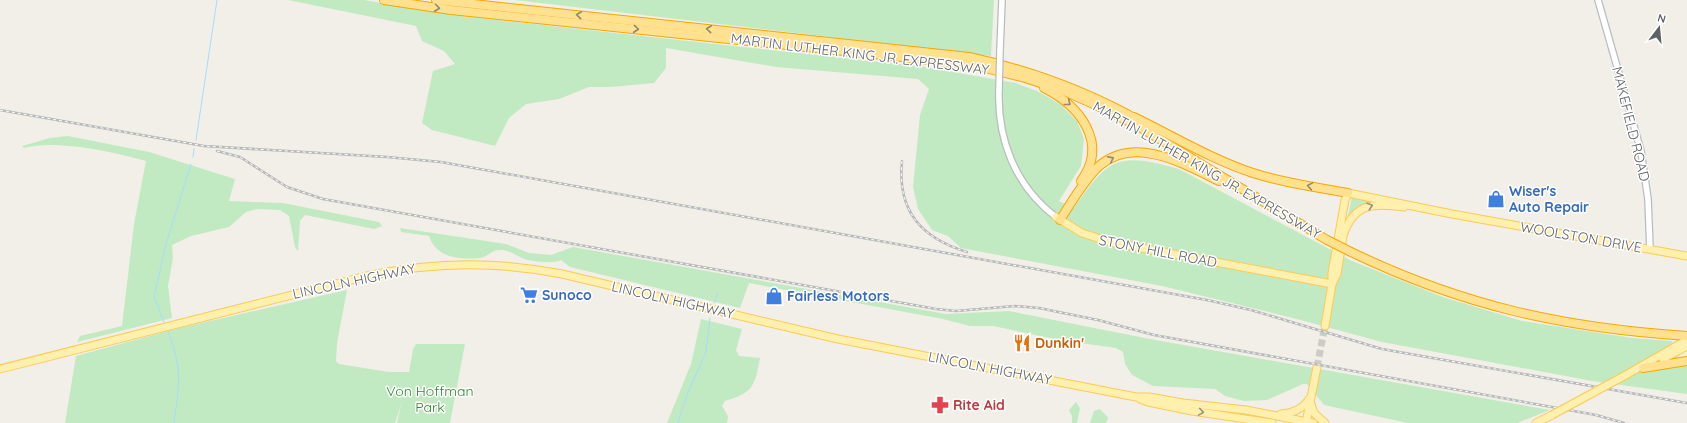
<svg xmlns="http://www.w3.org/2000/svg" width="1687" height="423" font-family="Quicksand,sans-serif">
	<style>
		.green { fill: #c2eac2 }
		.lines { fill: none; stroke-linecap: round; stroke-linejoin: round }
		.stream { stroke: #a9dbff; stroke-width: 1 }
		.primary-tunnel { stroke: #ccccc7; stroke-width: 7; stroke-dasharray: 7 3.5; stroke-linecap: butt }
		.tertiary-casing { stroke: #b9bcc1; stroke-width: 8 }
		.primary-casing { stroke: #fcca55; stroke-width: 9 }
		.motorway-casing { stroke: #f8a600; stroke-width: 10 }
		.tertiary { stroke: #fff; stroke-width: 5.5 }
		.primary { stroke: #fff0ae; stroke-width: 7 }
		.motorway { stroke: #ffe190; stroke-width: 8 }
		.rail-casing { stroke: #b7b8b9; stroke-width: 2.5 }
		.rail { stroke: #fff; stroke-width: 1; stroke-dasharray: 3; stroke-linecap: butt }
		.tertiary-bridge-casing { stroke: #b9bcc1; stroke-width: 8; stroke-linecap: butt }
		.primary-bridge-casing { stroke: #fcca55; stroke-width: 9; stroke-linecap: butt }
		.motorway-bridge-casing { stroke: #f8a600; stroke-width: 10; stroke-linecap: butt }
		.tertiary-bridge { stroke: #fff; stroke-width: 5.5 }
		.primary-bridge { stroke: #fff0ae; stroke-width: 7 }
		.motorway-bridge { stroke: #ffe190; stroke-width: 8 }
		.oneway { stroke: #8e8874 }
		.oneway2 { stroke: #969480 }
		.labels { text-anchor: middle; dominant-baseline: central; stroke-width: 3; stroke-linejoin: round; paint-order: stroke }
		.street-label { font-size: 14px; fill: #5e6268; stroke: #fff }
		.shop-label { font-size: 14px; font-weight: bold; fill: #366cbe; stroke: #fff; text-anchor: start }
		.food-label { font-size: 14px; font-weight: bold; fill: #c56008; stroke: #fff; text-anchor: start }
		.park-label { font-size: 14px; fill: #2f8631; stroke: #fff }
		.health-label { font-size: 14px; font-weight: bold; fill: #be3a42; stroke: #fff; text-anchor: start }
	</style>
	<rect width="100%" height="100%" fill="#f1efe7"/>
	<g class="green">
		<path d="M288 0H364L452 15 925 67 1015 83 1037 91 1060 104 1077 121 1084 139 1081 166 1059 201 1074 208C1109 157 1118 152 1179 169L1352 261 1443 297 1522 321 1632 338 1672 341 1680 365 1687 364V394L1592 381 1382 342 1293 318 1162 286 961 248 948 236 932 230 918 209 913 187 920 115 929 89 918 79 776 67 666 48V68L654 83 611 87H589L559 99 526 104 509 118 495 146 432 130 422 123 433 71 455 64 444 51 422 41 416 26Z"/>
		<path d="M515 0H994L991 56Z"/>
		<path d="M68 136 149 152 235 179 229 201 283 203 379 222 382 226 374 229 305 215 300 221 298 251 295 247 289 216 280 210 257 209 246 212 229 227 191 236 172 245 173 258 168 286 172 318 77 342 80 336 122 326 134 224 146 161C115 152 55 139 24 148L22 146 50 138Z"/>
		<path d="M1352 197 1380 201 1351 217 1348 216Z"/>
		<path d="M400 228 506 244 529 253 551 255 573 247 946 314 1009 311 1150 339 1550 410 1517 423H1408L1324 405 1307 384H1303L1267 400 1244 401 1225 396 1215 389 1153 386 1132 375 1125 364 1123 352 1116 348 1059 340 993 326H970L943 319 749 283 740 308 570 267 561 260C553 264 531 262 522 258 516 255 510 251 503 250 490 249 489 257 480 258 460 260 436 258 429 236L401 232Z"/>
		<path d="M347 290 337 343 336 361 339 364 389 372H409L413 349 416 344H465L450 423H397L401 405 395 423H65L76 356 179 328Z"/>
		<path d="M701 319 742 329 736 350 739 356 760 358C755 386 753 393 725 401L722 406 728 416 727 423H667L691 364Z"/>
		<path d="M1076 402 1080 408 1077 423H1072V416L1069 410Z"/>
		<path d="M1100 409 1108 418 1106 423H1090L1094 411Z"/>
	</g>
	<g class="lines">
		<g class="stream">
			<path d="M196 140 217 0"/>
			<path d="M193 157 194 149"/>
			<path d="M714 303 718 293"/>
			<path d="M164 322 154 297 166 244 191 164"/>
			<path d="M168 332C183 369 179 385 174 423"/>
			<path d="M678 423 689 390 706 352 710 318"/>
		</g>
		<path class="primary-tunnel" d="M1317 367 1325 326"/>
		<g class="tertiary-casing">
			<g id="tertiary">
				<path d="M1598 0 1641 151 1648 199 1650 249"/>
				<path d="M1000 50 1002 0"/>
				<path d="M999 89C997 139 1015 186 1056 217"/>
			</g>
		</g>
		<g class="primary-casing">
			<g id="primary">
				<path d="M1348 193 1452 214 1687 256"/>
				<path d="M1056 217 1082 233 1110 242 1332 284"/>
				<path d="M1344 233C1355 202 1376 203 1404 207"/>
				<path d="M1333 282 1337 274 1344 230"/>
				<path d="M1325 326 1332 284V273L1345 200 1348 193"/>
				<path d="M1663 359 1687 346"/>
				<path d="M0 369 367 276C432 262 497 261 562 274L838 339 1136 397H1149L1183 403 1246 410 1313 423"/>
				<path d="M1624 376 1687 340"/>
				<path d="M1140 399 1148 402 1192 411 1272 423"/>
				<path d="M1311 404 1314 413 1325 423"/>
				<path d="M1281 414C1293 413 1303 409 1309 399"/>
				<path d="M1306 423 1317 367"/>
				<path d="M1536 423 1552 415"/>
			</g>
		</g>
		<g class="motorway-casing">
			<g id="motorway">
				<path d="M384 0 451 10 940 61 981 67 1022 77 1062 90 1100 107 1138 126 1327 240"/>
				<path d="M436 0 969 57C1029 70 1084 90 1138 120"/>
				<path d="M1044 88C1080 106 1109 143 1081 181"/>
				<path d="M1134 117C1173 136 1211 159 1253 173 1284 183 1316 187 1348 193"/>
				<path d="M1060 220C1071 203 1084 180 1099 166 1135 135 1184 164 1219 181"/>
				<path d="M1351 252C1463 306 1564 328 1687 336"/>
				<path d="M1643 368 1687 361"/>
			</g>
		</g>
		<use href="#tertiary" class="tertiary"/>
		<use href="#primary" class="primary"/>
		<use href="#motorway" class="motorway"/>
		<g class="rail-casing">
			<g id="rail">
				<path d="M0 110 204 146 387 157 441 162 1207 300 1251 310 1382 349 1687 403"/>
				<path d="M217 151 240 157 287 187 323 199 936 309 956 311 1015 306 1039 308 1098 320 1154 335 1596 415 1624 423"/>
				<path d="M902 161C897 211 921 238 967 252"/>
			</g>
		</g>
		<use href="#rail" class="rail"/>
		<g class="tertiary-bridge-casing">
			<path id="tertiary-bridge" d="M999 89 1000 50"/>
		</g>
		<g class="primary-bridge-casing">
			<path id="primary-bridge" d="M1552 415 1624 376"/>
		</g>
		<g class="motorway-bridge-casing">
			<path id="motorway-bridge" d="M1327 240 1351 252"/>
		</g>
		<use href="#tertiary-bridge" class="tertiary-bridge"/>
		<use href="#primary-bridge" class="primary-bridge"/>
		<use href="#motorway-bridge" class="motorway-bridge"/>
	</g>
	<defs><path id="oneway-chevron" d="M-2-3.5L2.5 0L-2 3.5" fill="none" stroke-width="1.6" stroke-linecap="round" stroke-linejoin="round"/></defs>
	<g class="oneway">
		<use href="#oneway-chevron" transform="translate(437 8) rotate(7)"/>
		<use href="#oneway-chevron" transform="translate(579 15) rotate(-174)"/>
		<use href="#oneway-chevron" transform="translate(636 29) rotate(6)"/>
		<use href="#oneway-chevron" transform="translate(709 29) rotate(-174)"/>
		<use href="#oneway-chevron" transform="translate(1068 103) rotate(39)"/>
		<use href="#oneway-chevron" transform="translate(1111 159) rotate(-26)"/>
		<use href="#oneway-chevron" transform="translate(1310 186) rotate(-170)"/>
	</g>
	<g class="oneway2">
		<use href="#oneway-chevron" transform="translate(1370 206) rotate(-18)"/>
		<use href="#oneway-chevron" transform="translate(1201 412) rotate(9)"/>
	</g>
	<defs>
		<g id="shop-bare" transform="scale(1.38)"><path d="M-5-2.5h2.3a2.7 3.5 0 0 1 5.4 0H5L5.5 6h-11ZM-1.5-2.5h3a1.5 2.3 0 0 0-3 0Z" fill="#3f7fe0" stroke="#fff" stroke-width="2.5" paint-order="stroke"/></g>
		<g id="supermarket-bare" transform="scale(1.38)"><path d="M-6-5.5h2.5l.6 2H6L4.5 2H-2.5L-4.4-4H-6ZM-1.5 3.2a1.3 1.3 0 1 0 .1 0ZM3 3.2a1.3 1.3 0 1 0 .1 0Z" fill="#3f7fe0" stroke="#fff" stroke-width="2.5" paint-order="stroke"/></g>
		<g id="restaurant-bare" transform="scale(1.38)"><path d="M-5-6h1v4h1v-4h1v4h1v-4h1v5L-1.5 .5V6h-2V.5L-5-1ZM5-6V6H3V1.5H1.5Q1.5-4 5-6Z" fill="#e8710a" stroke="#fff" stroke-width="2.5" paint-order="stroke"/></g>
		<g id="pharmacy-bare" transform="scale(1.38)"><path d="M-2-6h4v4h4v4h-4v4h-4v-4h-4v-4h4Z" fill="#e0444e" stroke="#fff" stroke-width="2.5" paint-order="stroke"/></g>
	</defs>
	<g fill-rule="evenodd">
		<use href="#shop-bare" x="1496" y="199"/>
		<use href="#supermarket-bare" x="529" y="295"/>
		<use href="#shop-bare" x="774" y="296"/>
		<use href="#restaurant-bare" x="1022" y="343"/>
		<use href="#pharmacy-bare" x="940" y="405"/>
	</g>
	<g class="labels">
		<g class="street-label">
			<text transform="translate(860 54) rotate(7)">MARTIN LUTHER KING JR. EXPRESSWAY</text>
			<text transform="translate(1631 124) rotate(76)">MAKEFIELD ROAD</text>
			<text transform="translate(1207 170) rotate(30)">MARTIN LUTHER KING JR. EXPRESSWAY</text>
			<text transform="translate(1581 237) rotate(10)">WOOLSTON DRIVE</text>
			<text transform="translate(1158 251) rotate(11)">STONY HILL ROAD</text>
			<text transform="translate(354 281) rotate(-12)">LINCOLN HIGHWAY</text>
			<text transform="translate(673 300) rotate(13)">LINCOLN HIGHWAY</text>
			<text transform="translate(990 368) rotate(11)">LINCOLN HIGHWAY</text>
		</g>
		<g class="shop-label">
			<text x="1509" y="191">Wiser's<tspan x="1509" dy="16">Auto Repair</tspan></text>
			<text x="542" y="295">Sunoco</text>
			<text x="787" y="296">Fairless Motors</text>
		</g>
		<g class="food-label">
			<text x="1035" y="343">Dunkin'</text>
		</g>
		<g class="park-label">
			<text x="430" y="391">Von Hoffman<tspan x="430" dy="16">Park</tspan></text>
		</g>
		<g class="health-label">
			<text x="953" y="405">Rite Aid</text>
		</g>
	</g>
	<g transform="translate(1659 28) rotate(16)" stroke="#ffffff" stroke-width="3" paint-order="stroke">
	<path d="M0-3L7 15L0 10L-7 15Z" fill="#5e6268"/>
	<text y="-6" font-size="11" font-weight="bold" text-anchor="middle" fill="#5e6268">N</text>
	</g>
</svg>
